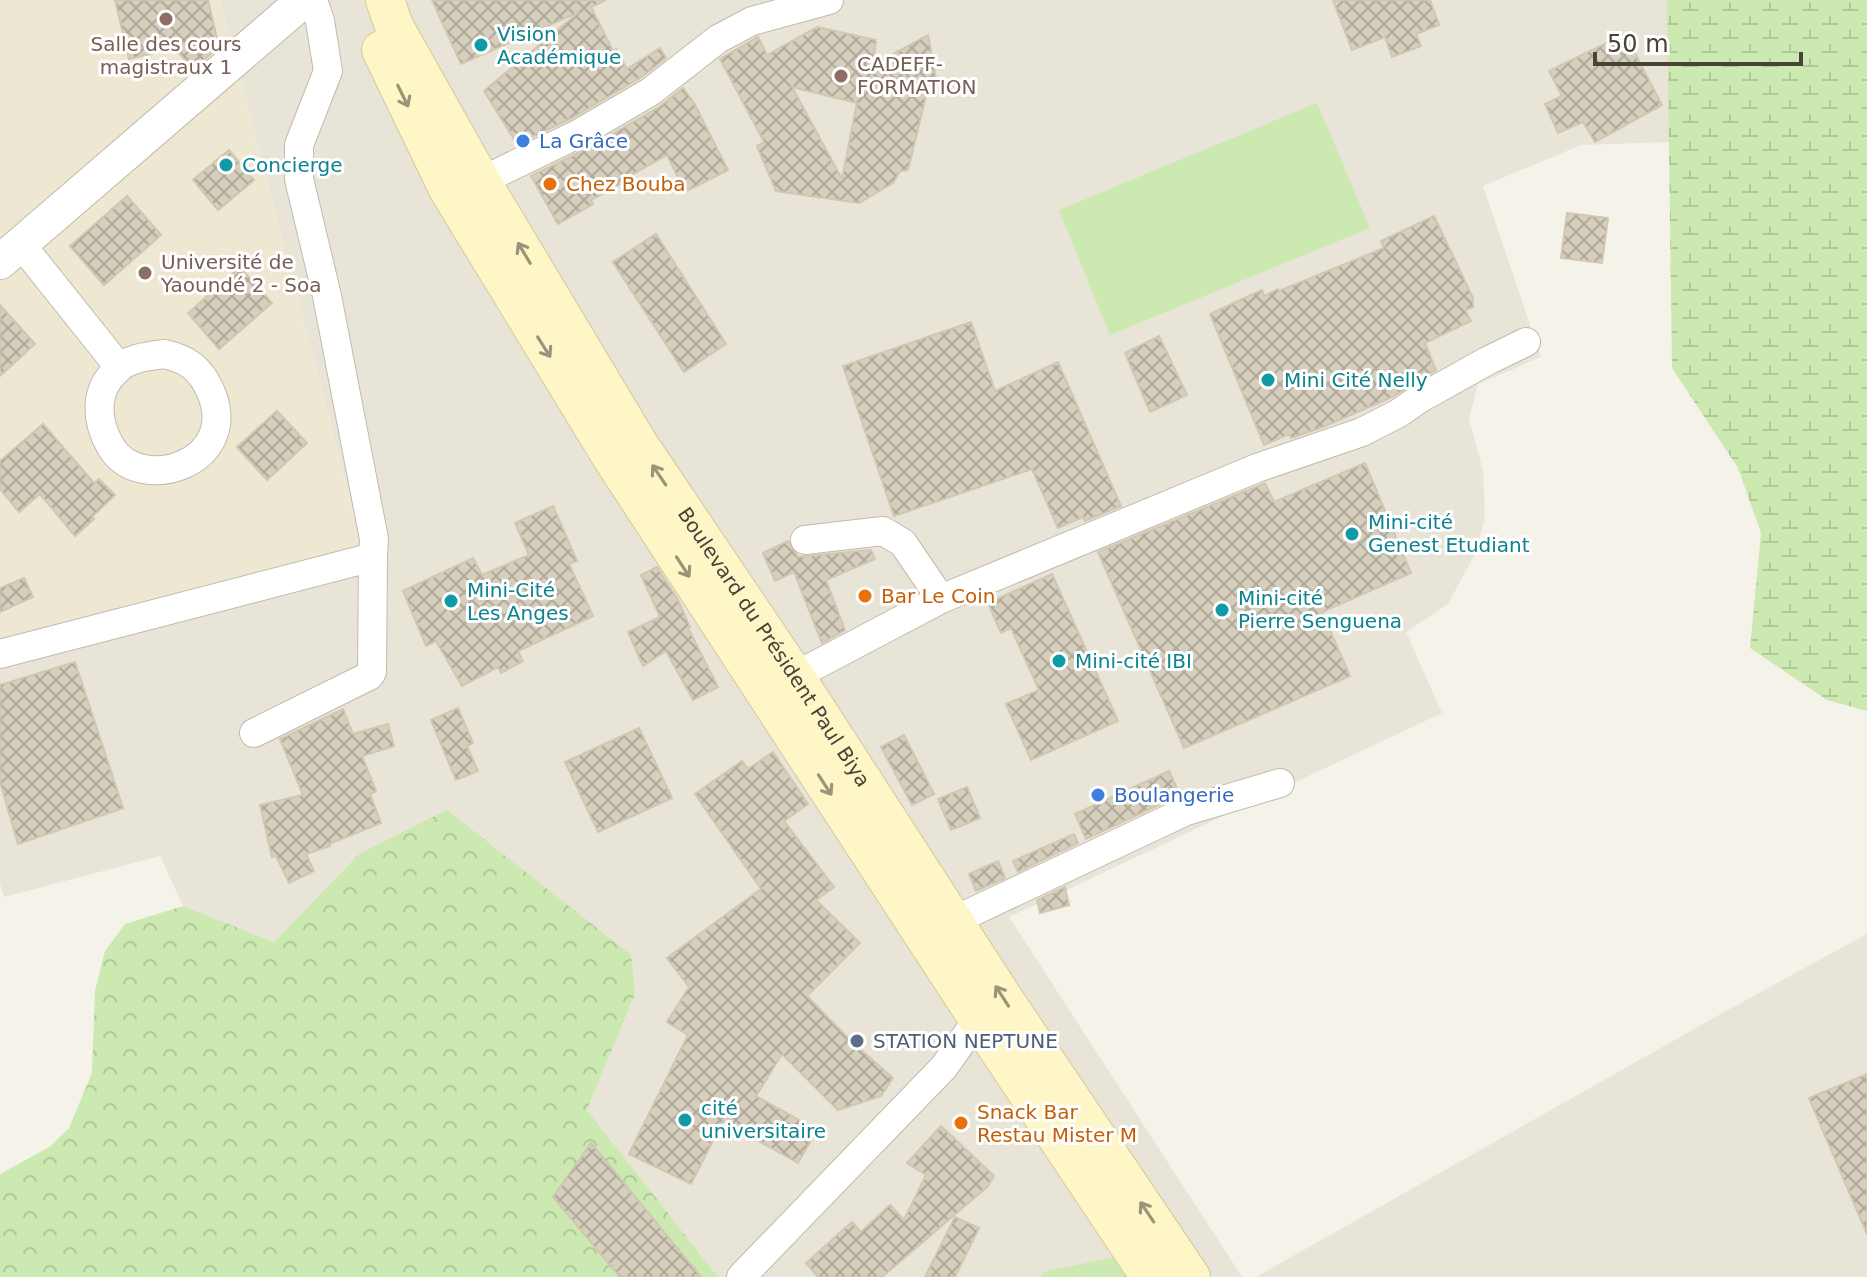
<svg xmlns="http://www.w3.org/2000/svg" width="1867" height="1277" font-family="'DejaVu Sans',sans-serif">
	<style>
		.residential { fill: #e8e4d7 }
		.education { fill: #eee8d3 }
		.grass { fill: #cbe9b1 }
		.forest { fill: url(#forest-crowns) }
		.wetland { fill: url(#wetland-marsh) }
		.building { fill: url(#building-cross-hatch); stroke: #d1c7b1; stroke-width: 2; fill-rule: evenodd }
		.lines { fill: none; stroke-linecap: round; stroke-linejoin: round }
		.minor-casing { stroke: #c0bbab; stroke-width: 30 }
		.tertiary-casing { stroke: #c0bbab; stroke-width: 36 }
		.secondary-casing { stroke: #d5c999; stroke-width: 40 }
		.minor { stroke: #fff; stroke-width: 28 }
		.tertiary { stroke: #fff; stroke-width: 34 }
		.secondary { stroke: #fff6c8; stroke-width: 38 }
		.oneway { stroke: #9a9478 }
		.education-dot { fill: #8d6e63; stroke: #fff; stroke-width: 3 }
		.culture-dot { fill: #0f9aa8; stroke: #fff; stroke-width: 3 }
		.shop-dot { fill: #3f7fe0; stroke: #fff; stroke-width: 3 }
		.food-dot { fill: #e8710a; stroke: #fff; stroke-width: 3 }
		.service-dot { fill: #5c6f8a; stroke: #fff; stroke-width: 3 }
		.labels { text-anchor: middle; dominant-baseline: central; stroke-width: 6; stroke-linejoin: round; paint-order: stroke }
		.culture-label { font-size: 20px; fill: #0d838f; stroke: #fff; text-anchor: start }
		.education-label { font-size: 20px; fill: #785e54; stroke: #fff; text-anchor: start }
		.shop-label { font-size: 20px; fill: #366cbe; stroke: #fff; text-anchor: start }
		.food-label { font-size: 20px; fill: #c56008; stroke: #fff; text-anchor: start }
		.street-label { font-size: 20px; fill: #484337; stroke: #fff }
		.service-label { font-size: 20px; fill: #4e5e75; stroke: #fff; text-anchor: start }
	</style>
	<defs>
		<pattern id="forest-crowns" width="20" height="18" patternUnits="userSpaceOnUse" patternTransform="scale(2)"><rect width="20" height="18" fill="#cbe9b1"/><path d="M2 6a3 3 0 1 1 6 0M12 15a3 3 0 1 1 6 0" fill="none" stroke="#b0c999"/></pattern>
		<pattern id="wetland-marsh" width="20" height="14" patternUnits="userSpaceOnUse" patternTransform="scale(2)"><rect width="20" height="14" fill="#cbe9b1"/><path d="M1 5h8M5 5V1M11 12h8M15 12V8" fill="none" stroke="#b0c999"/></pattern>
		<pattern id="building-cross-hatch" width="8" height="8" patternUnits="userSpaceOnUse" patternTransform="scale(2)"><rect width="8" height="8" fill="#d6cfbe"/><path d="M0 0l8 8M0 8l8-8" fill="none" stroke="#b0aa9b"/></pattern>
	</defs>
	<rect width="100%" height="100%" fill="#f4f2e9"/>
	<g class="residential">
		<path d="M220 0H1667L1671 142 1581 145 1483 186 1541 357 1478 384 1469 419 1483 471 1485 517 1476 552 1448 604 1406 632 1442 713 1009 917 1242 1277 1044 1272 1041 1277H718L587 1110 635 994 359 854 274 942 183 906 160 856 4 897 0 884V637L362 545Z"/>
		<path d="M1867 934V1277H1256L1726 1011Z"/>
	</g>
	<path class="education" d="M0 0H220L362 545 0 637Z"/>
	<g class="grass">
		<path d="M1317 103 1370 228 1110 335 1059 210Z"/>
		<path d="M1114 1257 1191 1277H1041L1043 1272Z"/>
	</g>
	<path class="forest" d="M447 810 631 955 635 994 587 1110 718 1277H0V1174L51 1146 69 1128 92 1073 95 991 105 951 125 924 183 906 274 942 359 854Z"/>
	<path class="wetland" d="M1667 0H1867V711L1827 700 1750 648 1761 533 1738 468 1672 368Z"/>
	<g class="building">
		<path d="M115 0H208L219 47 193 69 175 48 129 59Z"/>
		<path d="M432 0H606L591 7 613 51 616 49 627 69 660 48 666 58 640 78 570 119 517 144 484 91 579 12 461 64Z"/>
		<path d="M1333 0H1430L1439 25 1416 34 1421 46 1392 57 1385 37 1352 50Z"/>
		<path d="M817 27 876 40 873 65 928 35 937 84 932 89 933 92 926 96 908 170 900 171 893 183 859 203 776 191 757 146 764 142 720 59 758 37 767 55ZM792 87 857 103 842 179Z"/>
		<path d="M1625 34 1662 105 1595 142 1583 122 1558 133 1545 104 1562 96 1549 71Z"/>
		<path d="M683 88 694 103 728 170 685 192 667 155 628 177 629 179 591 200 593 204 558 224 531 176 586 149 659 107Z"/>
		<path d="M229 150 254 180 218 210 193 180Z"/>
		<path d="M127 196 161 235 104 285 70 246Z"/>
		<path d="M1567 213 1608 218 1602 263 1561 258Z"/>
		<path d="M1434 216 1473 298V307L1465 310 1471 321 1425 343 1436 370 1392 397 1323 427 1291 438 1289 434 1264 445 1210 314 1262 290 1264 296 1278 289 1279 291 1384 248 1381 241Z"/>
		<path d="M656 234 726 344 684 372 613 262Z"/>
		<path d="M240 267 272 303 219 349 188 313Z"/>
		<path d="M0 305 35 344 0 376Z"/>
		<path d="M971 322 995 391 1058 362 1121 506 1085 521 1083 517 1058 528 1032 469 894 516 843 366Z"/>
		<path d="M1159 336 1187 395 1150 412 1125 353Z"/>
		<path d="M277 411 307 443 267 480 237 447Z"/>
		<path d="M43 424 94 483 99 479 115 495 92 517 94 519 75 536 40 494 19 512 0 489V461Z"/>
		<path d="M1365 463 1411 573 1322 612 1350 676 1184 748 1098 552 1265 483 1274 502Z"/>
		<path d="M553 506 577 561 569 564 593 616 518 651 523 661 501 673 498 667 462 686 436 641 426 646 403 591 473 558 482 575 529 555 515 523Z"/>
		<path d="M788 541 798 557 871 550 875 559 826 580 845 630 822 643 794 572 775 581 763 553Z"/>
		<path d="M657 567 678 600 690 627 688 628 718 687 693 700 666 651 643 666 628 632 660 617 641 575Z"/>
		<path d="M1052 574 1118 721 1031 760 1006 704 1039 690 1011 628 1001 633 988 603Z"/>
		<path d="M24 578 33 597 0 612V588Z"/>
		<path d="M75 662 123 808 18 844 0 782V685Z"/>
		<path d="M458 708 473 743 467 746 478 771 456 780 431 720Z"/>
		<path d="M343 709 353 734 388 724 394 746 362 756 376 791 370 794 381 823 329 844 330 846 306 854 314 871 289 883 276 856 272 857 260 805 303 795 280 739Z"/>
		<path d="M639 728 672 798 598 832 565 762Z"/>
		<path d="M904 735 934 794 912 805 881 747Z"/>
		<path d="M773 752 808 804 784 821 834 887 816 900 860 943 807 996 853 1043 893 1078 881 1096 838 1110 782 1054 756 1096 817 1130 798 1163 723 1121 691 1184 629 1154 688 1035 667 1022 689 987 667 958 761 889 695 794 742 761 748 769Z"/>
		<path d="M1169 771 1180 795 1086 839 1075 814Z"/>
		<path d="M967 787 980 818 951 830 938 799Z"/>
		<path d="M1074 834 1078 843 1018 872 1013 861Z"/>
		<path d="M998 861 1005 878 976 891 969 874Z"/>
		<path d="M1065 887 1069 905 1040 913 1037 900Z"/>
		<path d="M1867 1074V1234L1809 1098Z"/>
		<path d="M941 1126 994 1176 988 1186 882 1277H818L806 1263 852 1222 861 1232 890 1205 904 1220 926 1175 907 1163Z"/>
		<path d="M591 1143 628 1188 701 1277H620L553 1197Z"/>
		<path d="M955 1217 979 1228 955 1277H925Z"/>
	</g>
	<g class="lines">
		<g class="minor-casing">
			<g id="minor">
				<path d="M481 181 578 134 650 92 718 39 752 21 829 0"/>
				<path d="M20 243 119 367"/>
				<path d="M164 354C187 359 200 368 210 390 243 463 140 496 111 447 96 422 93 390 118 369 129 358 149 356 164 354Z"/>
				<path d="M805 540 883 531 903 543 941 599"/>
				<path d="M0 654 373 557 374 539 327 296 299 179V145L328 71 320 21 313 0"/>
				<path d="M795 676 941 599 1257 468 1362 432 1399 413 1419 399 1487 361 1526 342"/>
				<path d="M254 733 369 676 372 672 373 557"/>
				<path d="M953 921 1186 811 1280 783"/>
				<path d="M741 1277 944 1067 978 1019"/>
			</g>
		</g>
		<g class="tertiary-casing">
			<path id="tertiary" d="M0 262 304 0"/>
		</g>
		<g class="secondary-casing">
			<g id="secondary">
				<path id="s1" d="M385 0 394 26 481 181 638 443 795 676 1004 999 1191 1277"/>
				<path d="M381 50 448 189 612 458 978 1019 1150 1277"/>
			</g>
		</g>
		<use href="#minor" class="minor"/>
		<use href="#tertiary" class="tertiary"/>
		<use href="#secondary" class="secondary"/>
	</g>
	<defs><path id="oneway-shaft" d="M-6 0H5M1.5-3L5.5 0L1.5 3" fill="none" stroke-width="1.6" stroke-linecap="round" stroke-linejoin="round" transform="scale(2)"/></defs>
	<g class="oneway">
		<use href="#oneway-shaft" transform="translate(403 96) rotate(64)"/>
		<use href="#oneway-shaft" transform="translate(524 253) rotate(-121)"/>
		<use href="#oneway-shaft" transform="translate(544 347) rotate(58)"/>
		<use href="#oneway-shaft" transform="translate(659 475) rotate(-124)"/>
		<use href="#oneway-shaft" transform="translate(683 567) rotate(57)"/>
		<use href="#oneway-shaft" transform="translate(825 785) rotate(57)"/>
		<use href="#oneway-shaft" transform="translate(1002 996) rotate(-123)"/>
		<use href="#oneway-shaft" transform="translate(1147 1212) rotate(-124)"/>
	</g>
	<g class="education-dot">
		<circle cx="166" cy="19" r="8"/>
		<circle cx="841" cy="76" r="8"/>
		<circle cx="145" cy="273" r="8"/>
	</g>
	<g class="culture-dot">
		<circle cx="481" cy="45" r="8"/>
		<circle cx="226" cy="165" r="8"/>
		<circle cx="1268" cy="380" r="8"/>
		<circle cx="1352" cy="534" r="8"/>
		<circle cx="451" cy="601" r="8"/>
		<circle cx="1222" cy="610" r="8"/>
		<circle cx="1059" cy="661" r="8"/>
		<circle cx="685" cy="1120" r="8"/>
	</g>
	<g class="shop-dot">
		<circle cx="523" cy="141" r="8"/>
		<circle cx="1098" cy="795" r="8"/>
	</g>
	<g class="food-dot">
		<circle cx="550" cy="184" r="8"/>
		<circle cx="865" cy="596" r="8"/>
		<circle cx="961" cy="1123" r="8"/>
	</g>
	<circle class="service-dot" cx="857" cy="1041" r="8"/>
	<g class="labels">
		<g class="culture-label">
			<text x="497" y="34">Vision<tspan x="497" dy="23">Académique</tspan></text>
			<text x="242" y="165">Concierge</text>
			<text x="1284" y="380">Mini Cité Nelly</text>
			<text x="1368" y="522">Mini-cité<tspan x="1368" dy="23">Genest Etudiant</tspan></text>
			<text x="467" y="590">Mini-Cité<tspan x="467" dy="23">Les Anges</tspan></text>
			<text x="1238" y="598">Mini-cité<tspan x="1238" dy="23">Pierre Senguena</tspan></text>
			<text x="1075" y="661">Mini-cité IBI</text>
			<text x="701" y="1108">cité<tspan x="701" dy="23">universitaire</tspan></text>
		</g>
		<g class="education-label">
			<text x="166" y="44" text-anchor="middle">Salle des cours<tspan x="166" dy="23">magistraux 1</tspan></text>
			<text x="857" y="64">CADEFF-<tspan x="857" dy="23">FORMATION</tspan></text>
			<text x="161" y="262">Université de<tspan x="161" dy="23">Yaoundé 2 - Soa</tspan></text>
		</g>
		<g class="shop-label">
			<text x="539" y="141">La Grâce</text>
			<text x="1114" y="795">Boulangerie</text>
		</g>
		<g class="food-label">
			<text x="566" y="184">Chez Bouba</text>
			<text x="881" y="596">Bar Le Coin</text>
			<text x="977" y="1112">Snack Bar<tspan x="977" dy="23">Restau Mister M</tspan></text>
		</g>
		<g class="street-label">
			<text stroke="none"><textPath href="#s1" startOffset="756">Boulevard du Président Paul Biya</textPath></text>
		</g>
		<g class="service-label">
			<text x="873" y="1041">STATION NEPTUNE</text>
		</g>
	</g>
	<path d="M1595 52v12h206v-12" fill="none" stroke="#484337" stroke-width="4"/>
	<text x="1607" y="52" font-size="24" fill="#484337" stroke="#ffffff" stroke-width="6" paint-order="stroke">50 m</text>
</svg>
